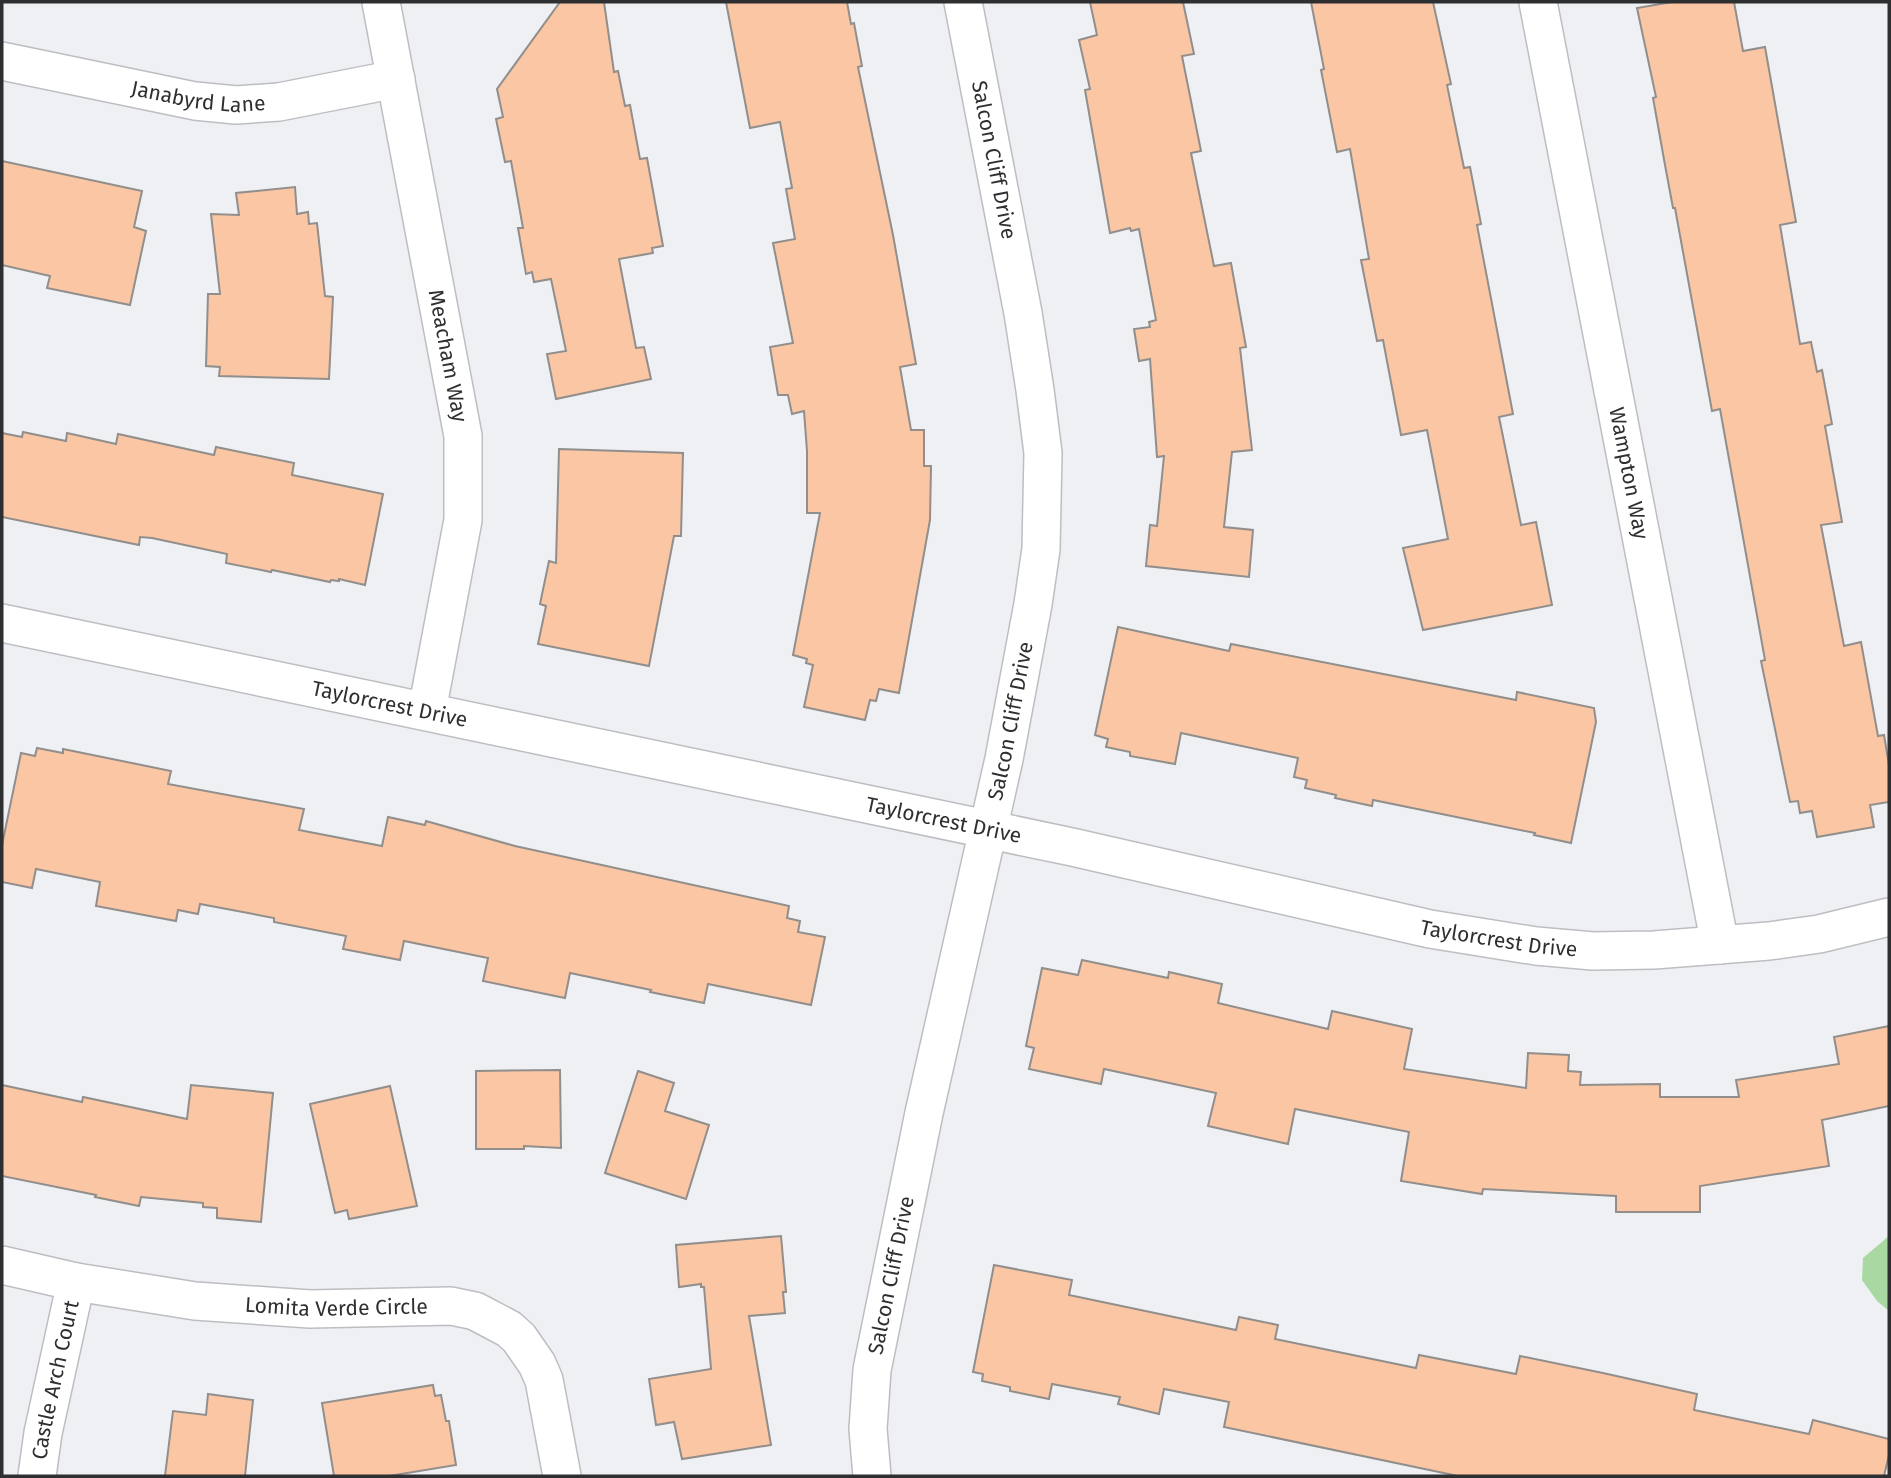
<svg xmlns="http://www.w3.org/2000/svg" width="1891" height="1478" font-family="'Fira Sans',sans-serif">
	<style>
		.green { fill: #a9d8a2 }
		.building { fill: #fac6a4; stroke: #918e8c; stroke-width: 2 }
		.lines { fill: none; stroke-linecap: round; stroke-linejoin: round }
		.street-casing { stroke: #bcbec1; stroke-width: 40 }
		.street { stroke: #fff; stroke-width: 37 }
		.labels { text-anchor: middle; dominant-baseline: central; stroke-width: 6; stroke-linejoin: round; paint-order: stroke }
		.street-label { font-size: 21px; fill: #2e2f30; stroke: #fff }
	</style>
	<rect width="100%" height="100%" fill="#eef0f3"/>
	<path class="green" d="M1889 1236V1311L1877 1301 1862 1280 1863 1258Z"/>
	<g class="building">
		<path d="M560 2H604L614 72 618 71 625 106 630 105 640 159 647 158 663 246 652 248 653 253 619 259 636 348 644 347 651 379 556 399 547 354 566 351 551 279 534 282 532 272 526 274 518 228H523L511 161 505 162 496 119 503 117 497 89Z"/>
		<path d="M726 2H847L851 24 854 23 862 66 858 67 893 235 916 364 900 367 911 430H924V466H931L930 520 899 693 879 689 876 701 870 700 865 720 804 707 813 665 806 663 807 659 793 655 820 513H807V451L804 411 792 414 788 395H778L770 347 793 343 773 243 795 239 786 189 792 188 780 122 750 128Z"/>
		<path d="M1090 2H1183L1194 54 1182 56 1201 151 1191 153 1214 266 1231 263 1246 347 1240 348 1252 450 1232 452 1224 527 1253 530 1249 577 1146 566 1150 525 1157 526 1164 456 1157 457 1150 359 1139 361 1134 329 1150 327 1149 322 1156 320 1139 229 1131 231 1130 228 1110 233 1085 90 1090 89 1079 40 1097 35Z"/>
		<path d="M1311 2H1433L1451 84 1447 85 1464 168 1470 167 1481 224 1477 225 1513 414 1499 417 1521 525 1536 522 1552 605 1423 630 1403 548 1448 539 1427 430 1401 435 1383 340 1377 341 1361 260 1369 259 1350 149 1337 152 1321 70 1324 69Z"/>
		<path d="M1672 2H1734L1743 51 1765 47 1796 222 1780 225 1800 344 1811 342 1817 372 1822 370 1832 424 1825 426 1842 522 1821 525 1844 646 1861 642 1878 736 1884 735 1889 765V802L1870 805 1874 827 1817 837 1812 811 1800 813 1798 801 1790 802 1761 661 1765 660 1720 409 1712 411 1675 208H1673L1665 165 1653 98 1656 97 1637 8Z"/>
		<path d="M2 161 142 191 134 227 146 231 130 305 47 288 50 276 2 265Z"/>
		<path d="M295 187 297 214 308 212 309 224 317 223 325 296 333 297 329 379 219 376 220 367 206 366 208 294H220L211 214 239 215 236 193Z"/>
		<path d="M23 432 66 441 67 433 116 444 118 434 214 455 216 447 294 463 292 475 383 494 365 585 339 579V581L331 580 330 582 272 570 271 572 226 563 227 554 152 538 140 537 139 545 2 517V433L22 437Z"/>
		<path d="M559 449 683 453 681 536H674L649 666 538 644 546 606 540 604 549 561 556 563Z"/>
		<path d="M1118 627 1229 651 1231 644 1516 700 1517 692 1594 708 1596 722 1571 843 1534 835 1535 833 1373 800 1372 806 1335 798 1336 795 1305 788 1307 780 1294 777 1298 758 1181 733 1175 764 1130 756V752L1106 747 1108 739 1095 735Z"/>
		<path d="M37 748 63 753V749L171 771 168 784 304 809 299 830 382 846 388 817 425 825 426 821 515 846 789 906 787 918 800 921 798 932 825 937 811 1005 708 984 704 1003 650 992 651 990 570 973 565 998 483 981 488 958 404 941 400 960 343 949 346 936 274 922V918L200 904 198 914 178 910 176 921 96 906 100 882 36 869 32 888 2 882V845L21 753 35 756Z"/>
		<path d="M1082 960 1168 978 1169 972 1222 984 1218 1003 1328 1029 1332 1011 1412 1029 1404 1069 1526 1088 1528 1053 1569 1055 1568 1071 1581 1072 1580 1085 1660 1084V1097H1739L1736 1080 1839 1064 1834 1037 1889 1026V1106L1822 1120 1829 1166 1700 1186V1212H1616V1196L1483 1189 1482 1194 1401 1181 1409 1132 1295 1109 1288 1144 1208 1126 1216 1093 1104 1069 1101 1084 1029 1069 1034 1048 1026 1046 1042 968 1078 975Z"/>
		<path d="M560 1070 561 1148 524 1146V1149H476V1071Z"/>
		<path d="M638 1071 674 1083 665 1111 709 1125 686 1199 605 1173Z"/>
		<path d="M2 1085 82 1102 83 1097 187 1119 191 1085 273 1093 261 1222 217 1218V1208L203 1207V1203L141 1197 139 1206 95 1197 96 1195 2 1176Z"/>
		<path d="M390 1086 417 1206 349 1219 347 1210 335 1213 310 1104Z"/>
		<path d="M781 1236 786 1292H783L785 1313 749 1316 771 1445 682 1459 674 1422 656 1425 649 1379 711 1369 704 1287H701V1284L679 1287 676 1245Z"/>
		<path d="M994 1265 1072 1280 1069 1295 1236 1330 1239 1317 1278 1325 1275 1339 1416 1368 1419 1355 1516 1374 1520 1356 1603 1373 1697 1394 1694 1410 1809 1434 1813 1420 1889 1439V1455L1884 1476H1458L1224 1427 1229 1402 1164 1389 1159 1414 1118 1404 1120 1397 1052 1384 1049 1399 1010 1391V1387L982 1381 983 1374 973 1372Z"/>
		<path d="M433 1385 435 1396 441 1395 446 1421H449L456 1465 389 1476H334L322 1403Z"/>
		<path d="M208 1394 253 1400 245 1476H165L173 1411 206 1415Z"/>
	</g>
	<g class="lines">
		<g class="street-casing">
			<g id="street">
				<path id="s1" d="M381 2 463 436V520L427 711"/>
				<path id="s2" d="M1538 2 1720 945"/>
				<path id="s3" d="M2 61 195 101 236 105 279 102 396 79"/>
				<path id="s4" d="M2 623 1072 847 1430 929 1536 946 1593 951 1654 950 1769 941 1819 934 1889 917"/>
				<path id="s5" d="M2 1265 76 1282 195 1301 310 1309 451 1306 475 1311 509 1329 519 1338 537 1364 544 1380 562 1476"/>
				<path id="s6" d="M37 1476 43 1433 76 1282"/>
				<path id="s7" d="M872 1476 868 1429 872 1370 924 1113 1004 759 1033 604 1041 549 1043 453 1035 390 1023 313 963 2"/>
			</g>
		</g>
		<use href="#street" class="street"/>
	</g>
	<g class="labels">
		<g class="street-label">
			<text stroke="none"><textPath href="#s3" startOffset="200">Janabyrd Lane</textPath></text>
			<text transform="translate(994 160) rotate(79)">Salcon Cliff Drive</text>
			<text stroke="none"><textPath href="#s1" startOffset="360">Meacham Way</textPath></text>
			<text stroke="none"><textPath href="#s2" startOffset="480">Wampton Way</textPath></text>
			<text stroke="none"><textPath href="#s4" startOffset="396">Taylorcrest Drive</textPath></text>
			<text stroke="none"><textPath href="#s7" startOffset="770">Salcon Cliff Drive</textPath></text>
			<text stroke="none"><textPath href="#s4" startOffset="962">Taylorcrest Drive</textPath></text>
			<text stroke="none"><textPath href="#s4" startOffset="1530">Taylorcrest Drive</textPath></text>
			<text stroke="none"><textPath href="#s7" startOffset="203">Salcon Cliff Drive</textPath></text>
			<text stroke="none"><textPath href="#s5" startOffset="338">Lomita Verde Circle</textPath></text>
			<text stroke="none"><textPath href="#s6" startOffset="98">Castle Arch Court</textPath></text>
		</g>
	</g>
	<rect width="1891" height="1478" fill="none" stroke="#2e2f30" stroke-width="7"/>
</svg>
